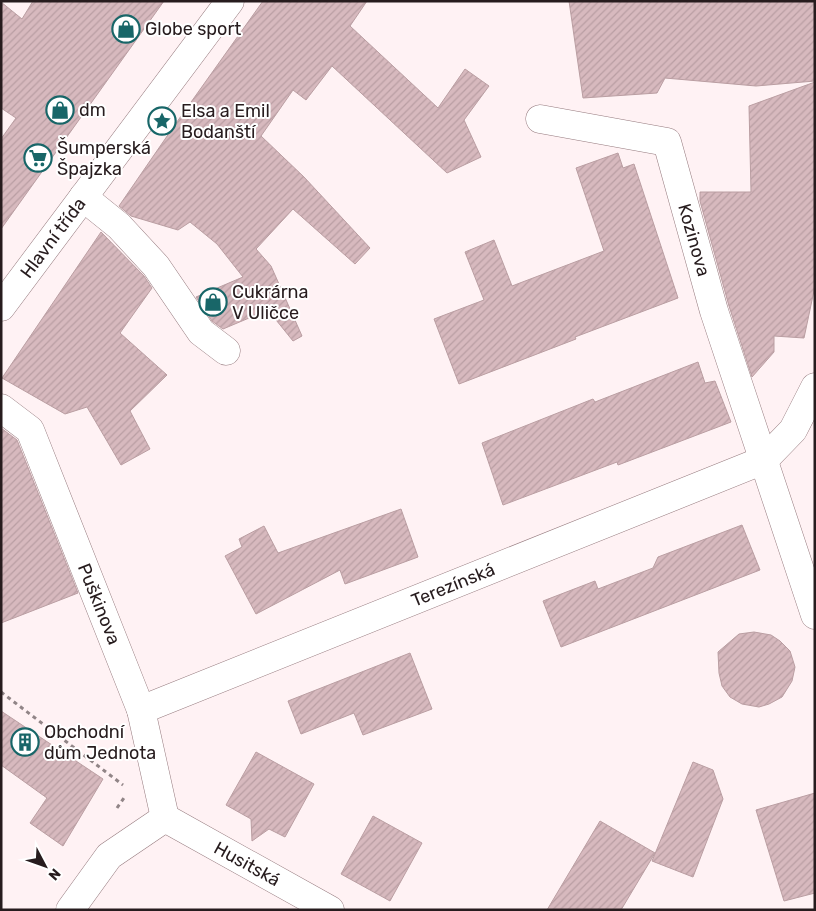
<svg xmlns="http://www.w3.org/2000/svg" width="816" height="911" font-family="Rubik,sans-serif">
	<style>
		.building { fill: url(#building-hatch); stroke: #ba9ea2 }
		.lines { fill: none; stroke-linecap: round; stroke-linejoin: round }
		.street-casing { stroke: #967b7f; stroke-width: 29 }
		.path { stroke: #918587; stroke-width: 3; stroke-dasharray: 4 4; stroke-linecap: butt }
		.street { stroke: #fff; stroke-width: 28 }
		.labels { text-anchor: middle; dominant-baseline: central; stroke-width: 4; stroke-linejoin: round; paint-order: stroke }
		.poi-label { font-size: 18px; fill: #271c1e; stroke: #fff; text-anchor: start }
		.street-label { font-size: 18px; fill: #271c1e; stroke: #fff }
	</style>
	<defs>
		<pattern id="building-hatch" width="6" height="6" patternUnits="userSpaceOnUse" patternTransform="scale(1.25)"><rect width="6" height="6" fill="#d7b9be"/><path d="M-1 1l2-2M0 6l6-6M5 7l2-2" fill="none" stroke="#b99ea3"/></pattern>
	</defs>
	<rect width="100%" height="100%" fill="#fff2f4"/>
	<g class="building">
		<path d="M33 1H164L1 229V139L16 118 1 108V2L22 19Z"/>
		<path d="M263 1H367L350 26 438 108 465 69 489 86 464 120 481 157 447 173 332 66 306 100 293 90 261 136 304 177 370 248 355 264 293 209 256 249 271 266 302 336 293 341 268 310 223 329 212 321 196 297 243 277 217 244 190 222 178 230 131 216 119 206 174 126Z"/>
		<path d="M569 1H815V81L756 86 665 78 657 93 583 98Z"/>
		<path d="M815 82V286L804 338 774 336V352L752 377 729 306 700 201V192H751L749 106Z"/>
		<path d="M618 153 623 168 634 164 678 298 575 337 576 339 459 384 434 319 484 300 465 252 494 240 512 286 604 251 576 168Z"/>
		<path d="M101 232 144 276 152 288 120 333 167 375 130 411 150 449 121 465 87 407 65 414 2 378Z"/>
		<path d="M698 362 705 383 715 381 731 422 618 465 617 462 503 505 482 443 593 399 595 402Z"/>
		<path d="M1 428 17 440 78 593 1 623Z"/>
		<path d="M401 509 418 557 345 584 340 570 256 614 225 556 242 547 239 539 264 526 278 553Z"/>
		<path d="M742 525 760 570 561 647 543 601 595 581 598 589 653 568 658 557Z"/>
		<path d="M754 632 771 635 780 641 790 651 795 667 792 681 782 697 769 704 759 707 742 704 730 697 722 686 719 673 718 652 739 634Z"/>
		<path d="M410 653 432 709 363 735 354 713 301 734 288 701Z"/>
		<path d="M1 711 103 779 63 846 30 823 47 798 1 765Z"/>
		<path d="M256 752 314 784 285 837 269 829 252 841 251 819 226 805Z"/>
		<path d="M693 762 713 770 723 799 693 877 652 861Z"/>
		<path d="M815 793V893L784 901 756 810Z"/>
		<path d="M373 816 422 843 390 901 341 874Z"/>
		<path d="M600 821 655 853 621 910H547Z"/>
	</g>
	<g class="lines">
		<g class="street-casing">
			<g id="street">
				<path d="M540 119 667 142 714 311 815 615"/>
				<path d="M83 197 119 226 156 266 201 332 226 351"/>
				<path d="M1 307 230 1"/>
				<path d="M1 408 30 430 141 710 165 818"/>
				<path d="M141 710 764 460 793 430 815 387"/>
				<path d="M165 818 330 910"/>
				<path d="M70 910 109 856 165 818"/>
			</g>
		</g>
		<g class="path">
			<path d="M1 692 123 785"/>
			<path d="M117 808 126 795"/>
		</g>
		<use href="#street" class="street"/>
	</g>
	<defs>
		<g id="shop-ring" transform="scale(1.4375)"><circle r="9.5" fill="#fff" stroke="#186668" stroke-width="1.5"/><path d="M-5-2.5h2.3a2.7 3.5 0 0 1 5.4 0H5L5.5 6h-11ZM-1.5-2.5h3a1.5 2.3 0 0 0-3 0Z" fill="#186668"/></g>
		<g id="sight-ring" transform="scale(1.4375)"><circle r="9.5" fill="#fff" stroke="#186668" stroke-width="1.5"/><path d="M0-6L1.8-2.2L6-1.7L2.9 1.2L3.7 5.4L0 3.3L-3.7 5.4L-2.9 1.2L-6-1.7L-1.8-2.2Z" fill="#186668"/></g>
		<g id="supermarket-ring" transform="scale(1.4375)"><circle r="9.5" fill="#fff" stroke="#186668" stroke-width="1.5"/><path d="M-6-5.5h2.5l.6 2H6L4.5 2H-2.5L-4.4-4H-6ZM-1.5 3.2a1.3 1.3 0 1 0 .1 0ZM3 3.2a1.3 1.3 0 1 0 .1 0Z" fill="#186668"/></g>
		<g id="building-ring" transform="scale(1.4375)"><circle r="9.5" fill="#fff" stroke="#186668" stroke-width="1.5"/><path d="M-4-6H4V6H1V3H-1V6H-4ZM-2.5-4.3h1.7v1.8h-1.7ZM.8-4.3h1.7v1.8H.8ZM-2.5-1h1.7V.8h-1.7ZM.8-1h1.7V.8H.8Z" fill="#186668"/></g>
	</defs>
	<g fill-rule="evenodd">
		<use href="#shop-ring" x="126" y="29"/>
		<use href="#shop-ring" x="60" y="110"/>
		<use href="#sight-ring" x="162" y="121"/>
		<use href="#supermarket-ring" x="38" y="158"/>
		<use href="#shop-ring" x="213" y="302"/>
		<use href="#building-ring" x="25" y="742"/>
	</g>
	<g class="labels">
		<g class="poi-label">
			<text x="145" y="29">Globe sport</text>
			<text x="79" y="110">dm</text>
			<text x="181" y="111">Elsa a Emil<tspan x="181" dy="21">Bodanští</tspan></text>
			<text x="57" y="148">Šumperská<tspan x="57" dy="21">Špajzka</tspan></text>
			<text x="232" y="292">Cukrárna<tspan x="232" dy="21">V Uličce</tspan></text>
			<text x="44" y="732">Obchodní<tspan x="44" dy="21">dům Jednota</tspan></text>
		</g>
		<g class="street-label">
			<text transform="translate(53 238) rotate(-53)">Hlavní třída</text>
			<text transform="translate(694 240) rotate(74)">Kozinova</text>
			<text transform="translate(453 585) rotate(-22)">Terezínská</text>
			<text transform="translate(99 604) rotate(68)">Puškinova</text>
			<text transform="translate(247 864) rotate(29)">Husitská</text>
		</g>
	</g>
	<rect width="816" height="911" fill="none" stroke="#271c1e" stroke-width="5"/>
	<g transform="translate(45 866) rotate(131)" stroke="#ffffff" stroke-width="4" paint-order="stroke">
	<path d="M0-4L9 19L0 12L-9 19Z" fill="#271c1e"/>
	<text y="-8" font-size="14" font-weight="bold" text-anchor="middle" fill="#271c1e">N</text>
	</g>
</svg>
